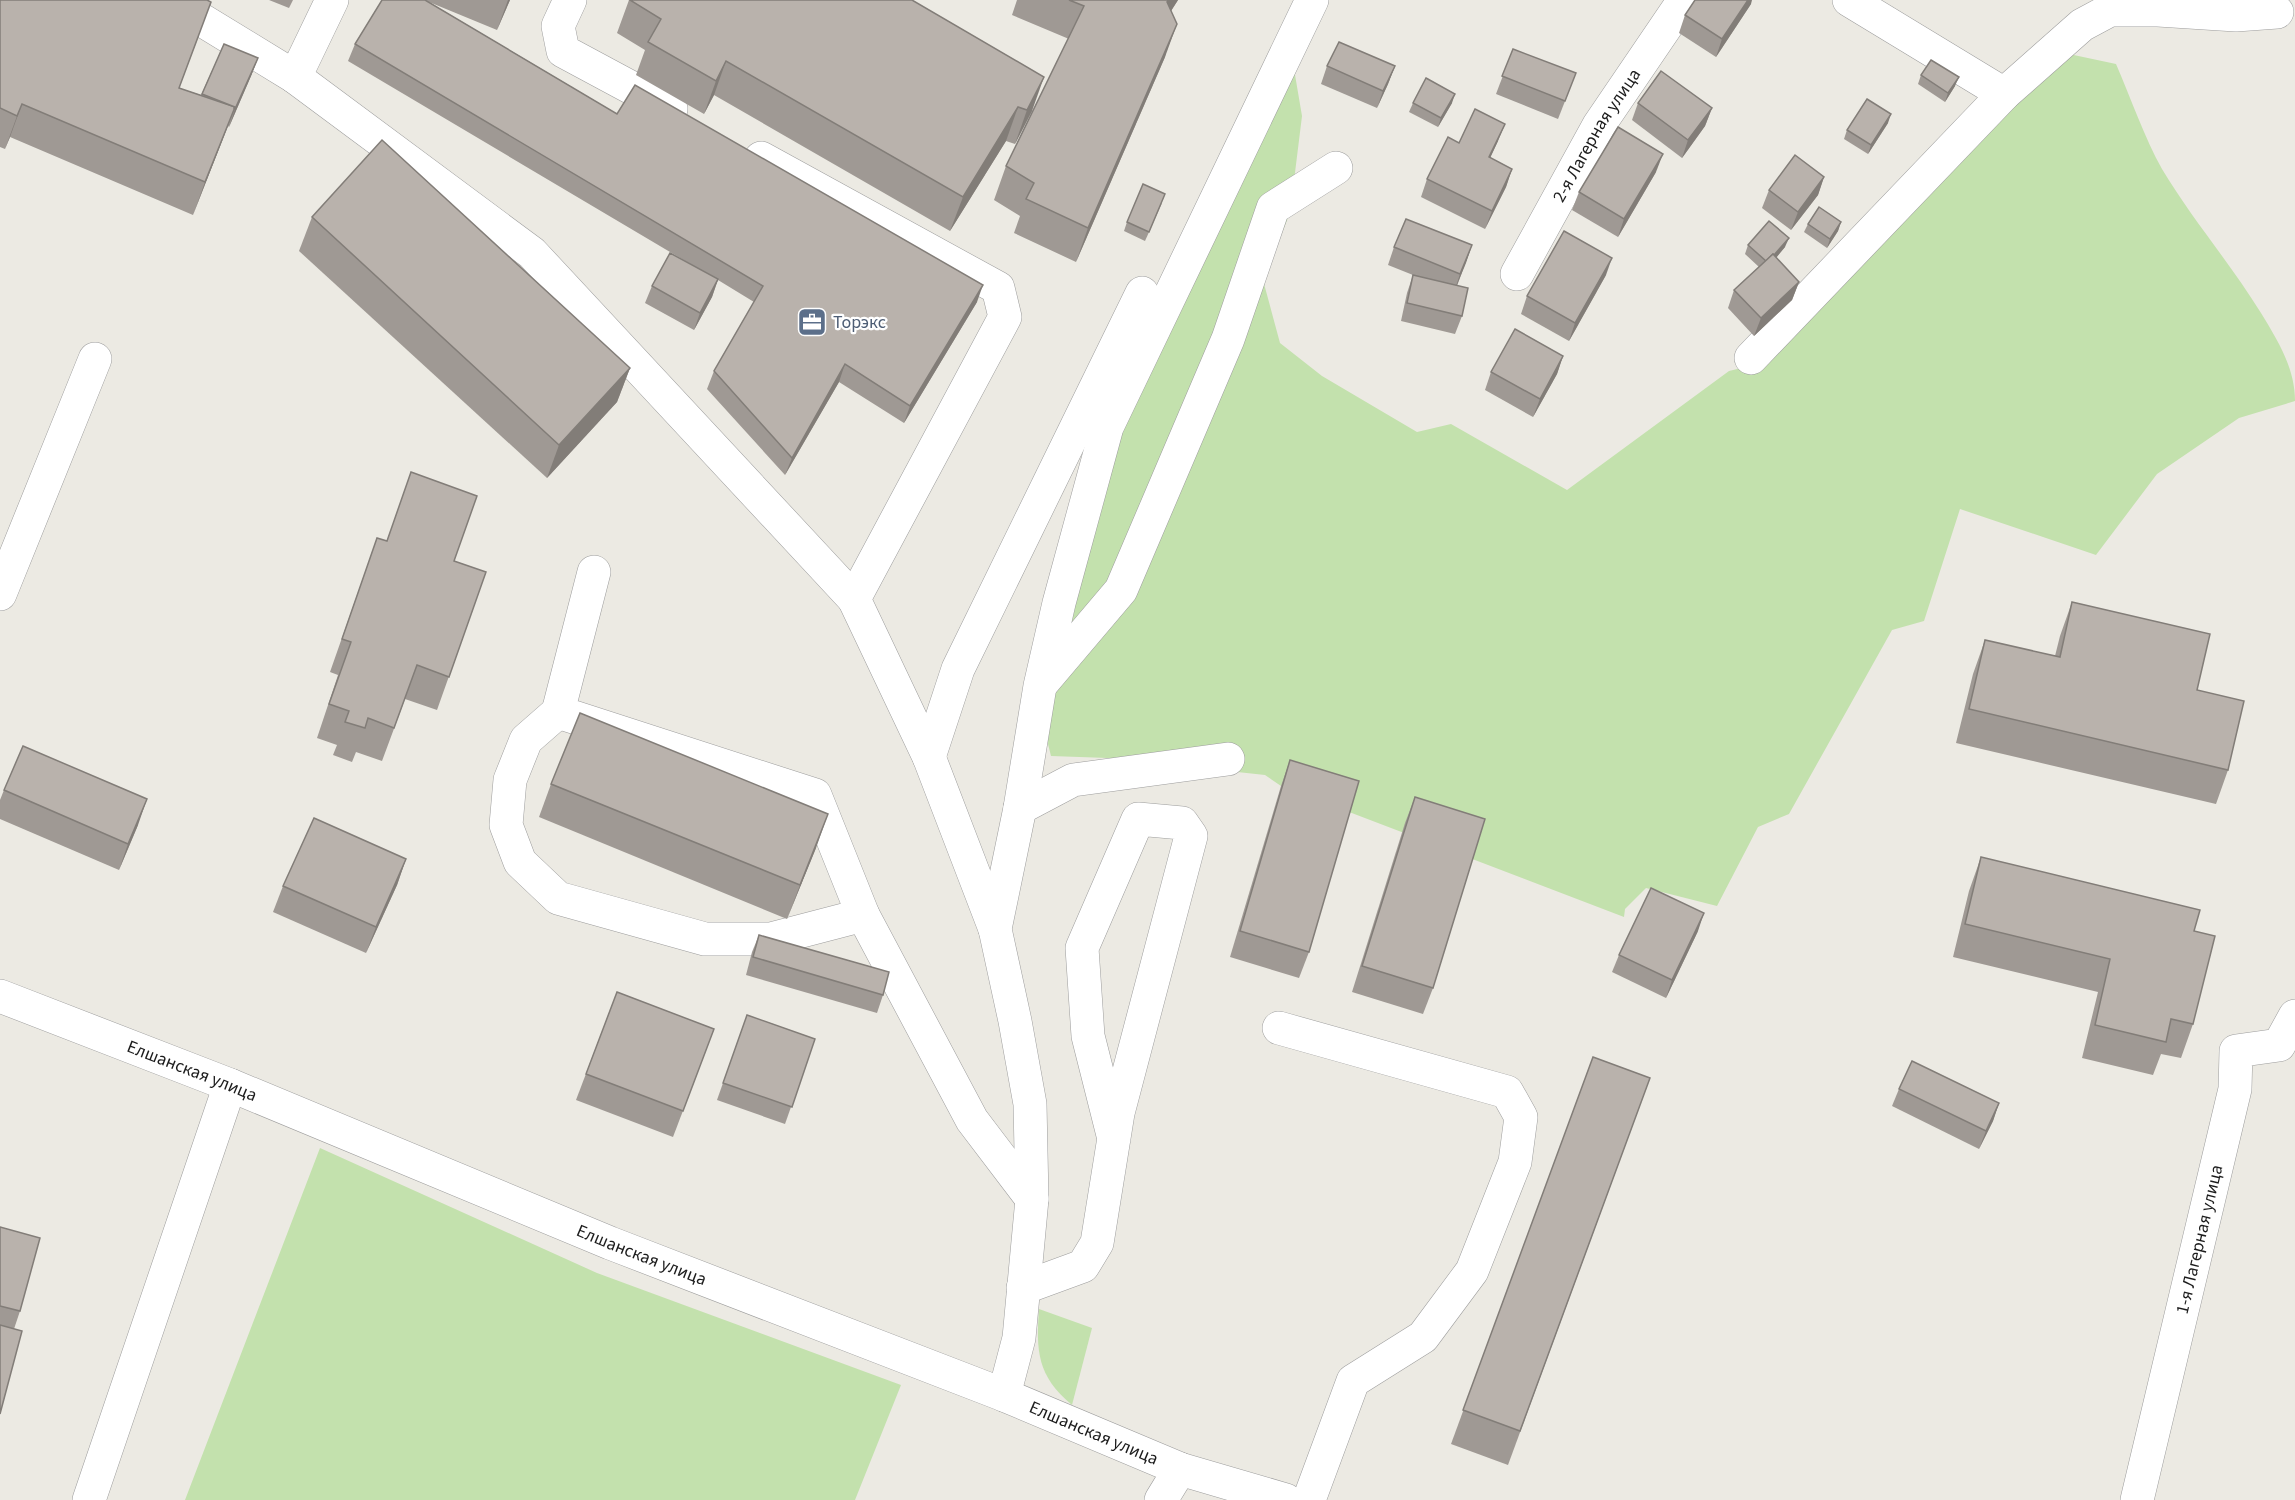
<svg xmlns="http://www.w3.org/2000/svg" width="2295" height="1500" font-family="'Source Sans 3',sans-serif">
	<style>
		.grass { fill: #c3e1ad }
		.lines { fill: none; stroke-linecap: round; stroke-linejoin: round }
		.minor-casing { stroke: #9d9d9d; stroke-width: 34 }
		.minor { stroke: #fff; stroke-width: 33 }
		.wall { fill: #9f9994 }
		.shaded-wall { fill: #827d78 }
		.building { fill: #b9b2ac; stroke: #827d78; stroke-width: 1.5 }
		.labels { text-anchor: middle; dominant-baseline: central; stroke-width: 4.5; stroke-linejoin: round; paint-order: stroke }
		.street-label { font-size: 18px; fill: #1c1c1c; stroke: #fff }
		.service-label { font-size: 18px; fill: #4e5e75; stroke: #fff; text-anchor: start }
	</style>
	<rect width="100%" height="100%" fill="#eceae3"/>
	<g class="grass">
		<path d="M2069 54 2116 64C2130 96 2145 139 2162 169 2192 219 2230 263 2261 313 2278 341 2295 368 2295 401L2239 418 2157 474 2096 555 1960 509 1924 621 1892 630 1789 814 1758 827 1717 906 1646 888 1625 909 1624 917 1281 786 1265 775 1108 758 1051 756 1045 732 1116 432 1293 63 1302 116 1290 213 1263 280 1280 343 1322 376 1417 432 1451 424 1567 490 1729 371 1754 365 2008 105Z"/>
		<path d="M320 1148 597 1273 901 1385 855 1500H185Z"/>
		<path d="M1039 1309 1092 1328 1072 1405C1037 1376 1036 1351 1039 1309Z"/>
	</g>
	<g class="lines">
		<g class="minor-casing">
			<g id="minor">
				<path d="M169 0 295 77"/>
				<path d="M332 0 295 77 532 253 854 599"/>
				<path d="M570 0 558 26 563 51 671 109"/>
				<path d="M1849 0 2004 94"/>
				<path d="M761 158 998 288 1005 317 854 599 929 757 995 929"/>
				<path id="s1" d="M1517 274 1599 125 1684 0"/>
				<path d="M1751 358 2004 94 2082 25 2110 10H2158L2236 15 2277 12"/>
				<path d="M594 572 558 712 815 795 863 915 972 1120 1032 1199"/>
				<path d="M0 594 95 359"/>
				<path d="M1043 682 1121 590 1228 339 1273 208 1336 168"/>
				<path d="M558 712 526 740 510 780 506 825 520 862 558 898 705 939H771L863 915"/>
				<path d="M929 757 958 669 1142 293"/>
				<path d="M1020 808 1073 780 1228 759"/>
				<path id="s2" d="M0 996 230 1085 610 1243 1004 1395 1180 1469 1286 1500"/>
				<path d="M1279 1028 1507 1092 1521 1117 1515 1162 1472 1271 1423 1337 1353 1381 1309 1500"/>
				<path d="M1023 1288 1083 1266 1097 1243 1118 1113 1191 836 1182 823 1138 819 1082 948 1088 1036 1114 1139"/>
				<path d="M1004 1395 1019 1338 1032 1199 1030 1104 1015 1021 995 929 1020 808 1040 686 1059 603 1107 427 1312 0"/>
				<path d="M89 1500 230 1085"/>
				<path d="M1161 1500 1180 1469"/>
				<path id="s3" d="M2137 1500 2235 1089 2236 1051 2279 1045 2295 1016"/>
			</g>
		</g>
		<use href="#minor" class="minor"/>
	</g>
	<g class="wall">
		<path d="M0 0 199 35 179 88 201 95 224 44 258 58 251 76 229 127 228 126 193 215 10 137 5 149 0 147Z"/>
		<path d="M269 0H293L289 8Z"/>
		<path d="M382 0H510L497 30 429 2 617 114 977 302 904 423 839 382 785 475 707 389 714 371 754 302 718 280 712 297 694 330 645 303 652 286 692 265 348 61 355 44Z"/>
		<path d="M629 0H912L1032 111 1015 144 1006 141 950 231 714 95 704 114 636 75 645 50 617 33Z"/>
		<path d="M1017 0H1178L1171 11 1165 57 1076 262 1014 233 1020 216 994 200 1006 166 1069 39 1012 15Z"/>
		<path d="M1751 4 1716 57 1679 33 1685 15Z"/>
		<path d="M1513 49 1569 91 1558 119 1496 94Z"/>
		<path d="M1327 66H1395L1388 84 1377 108 1321 84Z"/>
		<path d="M1921 75 1955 86 1945 102 1918 84Z"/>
		<path d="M1413 103H1452L1438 127 1409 112Z"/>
		<path d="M1638 103 1712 108 1705 126 1682 158 1632 120Z"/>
		<path d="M1888 123 1868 154 1844 139 1847 130Z"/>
		<path d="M1498 141 1490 158 1512 169 1506 187 1485 229 1421 197 1427 179 1459 143Z"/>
		<path d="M1656 172 1618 237 1572 210 1579 192Z"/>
		<path d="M1824 177 1818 195 1791 230 1762 208 1769 190Z"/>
		<path d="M1162 203 1145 241 1124 231 1127 222Z"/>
		<path d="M312 217 630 368 617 402 547 478 299 251Z"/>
		<path d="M1841 222 1838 231 1827 248 1804 232 1808 224Z"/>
		<path d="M1472 245 1457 286 1462 316 1455 334 1401 321 1407 293 1413 275 1388 265 1394 247Z"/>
		<path d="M1748 245 1785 247 1776 258 1799 282 1792 300 1754 336 1728 308 1734 290 1759 267 1745 254Z"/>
		<path d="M1606 275 1569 341 1521 314 1527 296Z"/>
		<path d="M1563 356 1557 374 1533 417 1485 390 1491 372Z"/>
		<path d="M377 538 454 561 486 572 437 710 405 699 382 761 356 752 352 762 333 755 337 745 317 738 338 675 330 672Z"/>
		<path d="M2072 602 2197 690 2228 770 2216 804 1956 743 1973 674 1985 640 2055 656 2060 636Z"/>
		<path d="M1290 760 1309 952 1299 978 1230 957 1281 786Z"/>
		<path d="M551 784 816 848 787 919 539 817Z"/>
		<path d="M4 790 138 825 119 870 0 819V800Z"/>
		<path d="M1415 797 1433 988 1423 1014 1352 992 1405 823Z"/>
		<path d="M1981 857 2194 931 2193 1024 2181 1058 2161 1054 2153 1075 2082 1058 2098 992 1953 957 1969 891Z"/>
		<path d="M406 859 397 885 366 953 273 912 283 886Z"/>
		<path d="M1698 931 1666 998 1612 972 1619 955Z"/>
		<path d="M759 935 883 995 877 1013 746 975 752 952Z"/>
		<path d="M617 992 714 1029 673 1137 576 1100Z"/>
		<path d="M747 1015 815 1039 785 1124 717 1100Z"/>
		<path d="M1593 1057 1650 1078 1508 1465 1451 1444Z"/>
		<path d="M1899 1089 1999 1103 1993 1121 1979 1149 1892 1106Z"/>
		<path d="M0 1227 20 1311 14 1329 0 1414Z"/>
	</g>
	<g class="shaded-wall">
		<path d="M508 0H510L497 30Z"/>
		<path d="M1169 0H1178L1155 36 1167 2Z"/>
		<path d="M1748 0H1752L1751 4 1716 57 1722 39Z"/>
		<path d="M1177 24 1165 57 1076 262 1088 228Z"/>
		<path d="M258 58 251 76 229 127 235 109Z"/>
		<path d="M726 61 714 95 704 114 716 81Z"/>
		<path d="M1395 66 1388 84 1377 108 1383 91Z"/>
		<path d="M1044 77 1032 111 1015 144 1027 110Z"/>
		<path d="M1959 77 1955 86 1945 102 1948 93Z"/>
		<path d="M1455 94 1452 103 1438 127 1441 118Z"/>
		<path d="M22 104 10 137 5 149 17 116Z"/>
		<path d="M235 107 222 141 193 215 205 182Z"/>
		<path d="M1018 107 1006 141 950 231 963 197Z"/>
		<path d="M1712 108 1705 126 1682 158 1688 140Z"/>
		<path d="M1891 114 1888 123 1868 154 1871 145Z"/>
		<path d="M1505 124 1498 141 1482 175 1489 157Z"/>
		<path d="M1663 154 1656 172 1618 237 1624 219Z"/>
		<path d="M1512 169 1506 187 1485 229 1492 211Z"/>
		<path d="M1824 177 1818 195 1791 230 1798 212Z"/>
		<path d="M1841 222 1838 231 1827 248 1830 239Z"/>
		<path d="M1789 238 1785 247 1764 272 1767 263Z"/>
		<path d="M1472 245 1466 263 1454 292 1460 274Z"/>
		<path d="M1612 258 1606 275 1569 341 1575 323Z"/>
		<path d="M718 279 712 297 694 330 700 313Z"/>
		<path d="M1799 282 1792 300 1754 336 1761 318Z"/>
		<path d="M983 285 977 302 904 423 910 406Z"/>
		<path d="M1563 356 1557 374 1533 417 1540 399Z"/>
		<path d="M845 364 839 382 785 475 792 458Z"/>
		<path d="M630 368 617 402 547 478 559 445Z"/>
		<path d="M147 799 138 825 119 870 128 844Z"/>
		<path d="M828 814 816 848 787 919 800 885Z"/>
		<path d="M406 859 397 885 366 953 376 927Z"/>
		<path d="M1704 913 1698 931 1666 998 1672 980Z"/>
		<path d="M1999 1103 1993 1121 1979 1149 1986 1131Z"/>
	</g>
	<g class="building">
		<path d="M0 0H207L211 2 179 88 235 107 205 182 22 104 17 116 0 108Z"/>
		<path d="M382 0H425L617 114 635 85 983 285 910 406 845 364 792 458 714 371 763 286 355 44Z"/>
		<path d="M630 0H912L1044 77 1027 110 1018 107 963 197 726 61 716 81 648 42 661 19Z"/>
		<path d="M1069 0H1169L1167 2 1177 24 1088 228 1026 199 1034 183 1006 166 1084 6Z"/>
		<path d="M1695 0H1748L1722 39 1685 15Z"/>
		<path d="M1339 42 1395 66 1383 91 1327 66Z"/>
		<path d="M224 44 258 58 235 109 234 108 235 107 202 94Z"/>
		<path d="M1513 49 1576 73 1565 101 1502 76Z"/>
		<path d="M1931 60 1959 77 1948 93 1921 75Z"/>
		<path d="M1661 71 1712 108 1688 140 1638 103Z"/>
		<path d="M1426 78 1455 94 1441 118 1413 103Z"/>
		<path d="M1867 99 1891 114 1871 145 1847 130Z"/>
		<path d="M1475 109 1505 124 1489 157 1512 169 1492 211 1427 179 1448 137 1459 143Z"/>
		<path d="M1618 127 1663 154 1624 219 1579 192Z"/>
		<path d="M382 140 630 368 559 445 312 217Z"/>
		<path d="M1795 155 1824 177 1798 212 1769 190Z"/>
		<path d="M1143 184 1165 194 1149 232 1127 222Z"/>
		<path d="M1819 207 1841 222 1830 239 1808 224Z"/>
		<path d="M1406 219 1472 245 1460 274 1394 247Z"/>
		<path d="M1769 221 1789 238 1774 255 1773 254 1766 261 1748 245Z"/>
		<path d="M1564 231 1612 258 1575 323 1527 296Z"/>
		<path d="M670 253 718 279 700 313 652 286Z"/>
		<path d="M1773 254 1799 282 1761 318 1734 290Z"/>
		<path d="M1413 275 1468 288 1462 316 1407 303Z"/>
		<path d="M1515 329 1563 356 1540 399 1491 372Z"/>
		<path d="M411 472 477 496 454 561 486 572 449 677 417 665 394 728 368 718 365 728 345 722 349 711 329 704 351 642 342 639 377 538 387 541Z"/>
		<path d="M2072 602 2210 634 2197 690 2244 701 2228 770 1969 709 1985 640 2060 657Z"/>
		<path d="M580 713 828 814 800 885 551 784Z"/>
		<path d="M23 746 147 799 128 844 4 790Z"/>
		<path d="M1290 760 1359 781 1309 952 1240 931Z"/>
		<path d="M1415 797 1485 819 1433 988 1362 966Z"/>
		<path d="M314 818 406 859 376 927 283 886Z"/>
		<path d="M1981 857 2200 910 2194 931 2215 936 2193 1024 2171 1019 2166 1042 2095 1025 2110 959 1965 924Z"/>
		<path d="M1651 888 1704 913 1672 980 1619 955Z"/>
		<path d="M759 935 889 972 883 995 753 957Z"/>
		<path d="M617 992 714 1029 683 1111 586 1074Z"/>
		<path d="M747 1015 815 1039 792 1107 723 1083Z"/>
		<path d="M1593 1057 1650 1078 1520 1431 1463 1410Z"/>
		<path d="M1912 1061 1999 1103 1986 1131 1899 1089Z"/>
		<path d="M0 1227 40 1238 20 1311 0 1306Z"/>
		<path d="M0 1325 22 1331 0 1414Z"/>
	</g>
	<defs>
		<g id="office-square" transform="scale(1.5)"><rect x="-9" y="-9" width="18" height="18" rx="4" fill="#5c6f8a" stroke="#fff"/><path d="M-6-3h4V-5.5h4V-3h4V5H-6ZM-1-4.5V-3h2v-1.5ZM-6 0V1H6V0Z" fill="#fff"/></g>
	</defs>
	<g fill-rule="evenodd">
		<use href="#office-square" x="812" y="322"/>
	</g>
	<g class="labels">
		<g class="street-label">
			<text stroke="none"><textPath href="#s1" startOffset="160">2-я Лагерная улица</textPath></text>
			<text stroke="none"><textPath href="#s2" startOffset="206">Елшанская улица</textPath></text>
			<text stroke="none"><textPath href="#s3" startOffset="268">1-я Лагерная улица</textPath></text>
			<text stroke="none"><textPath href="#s2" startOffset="692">Елшанская улица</textPath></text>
			<text stroke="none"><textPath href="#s2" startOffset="1178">Елшанская улица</textPath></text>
		</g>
		<g class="service-label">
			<text x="833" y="322">Торэкс</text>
		</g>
	</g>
</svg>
